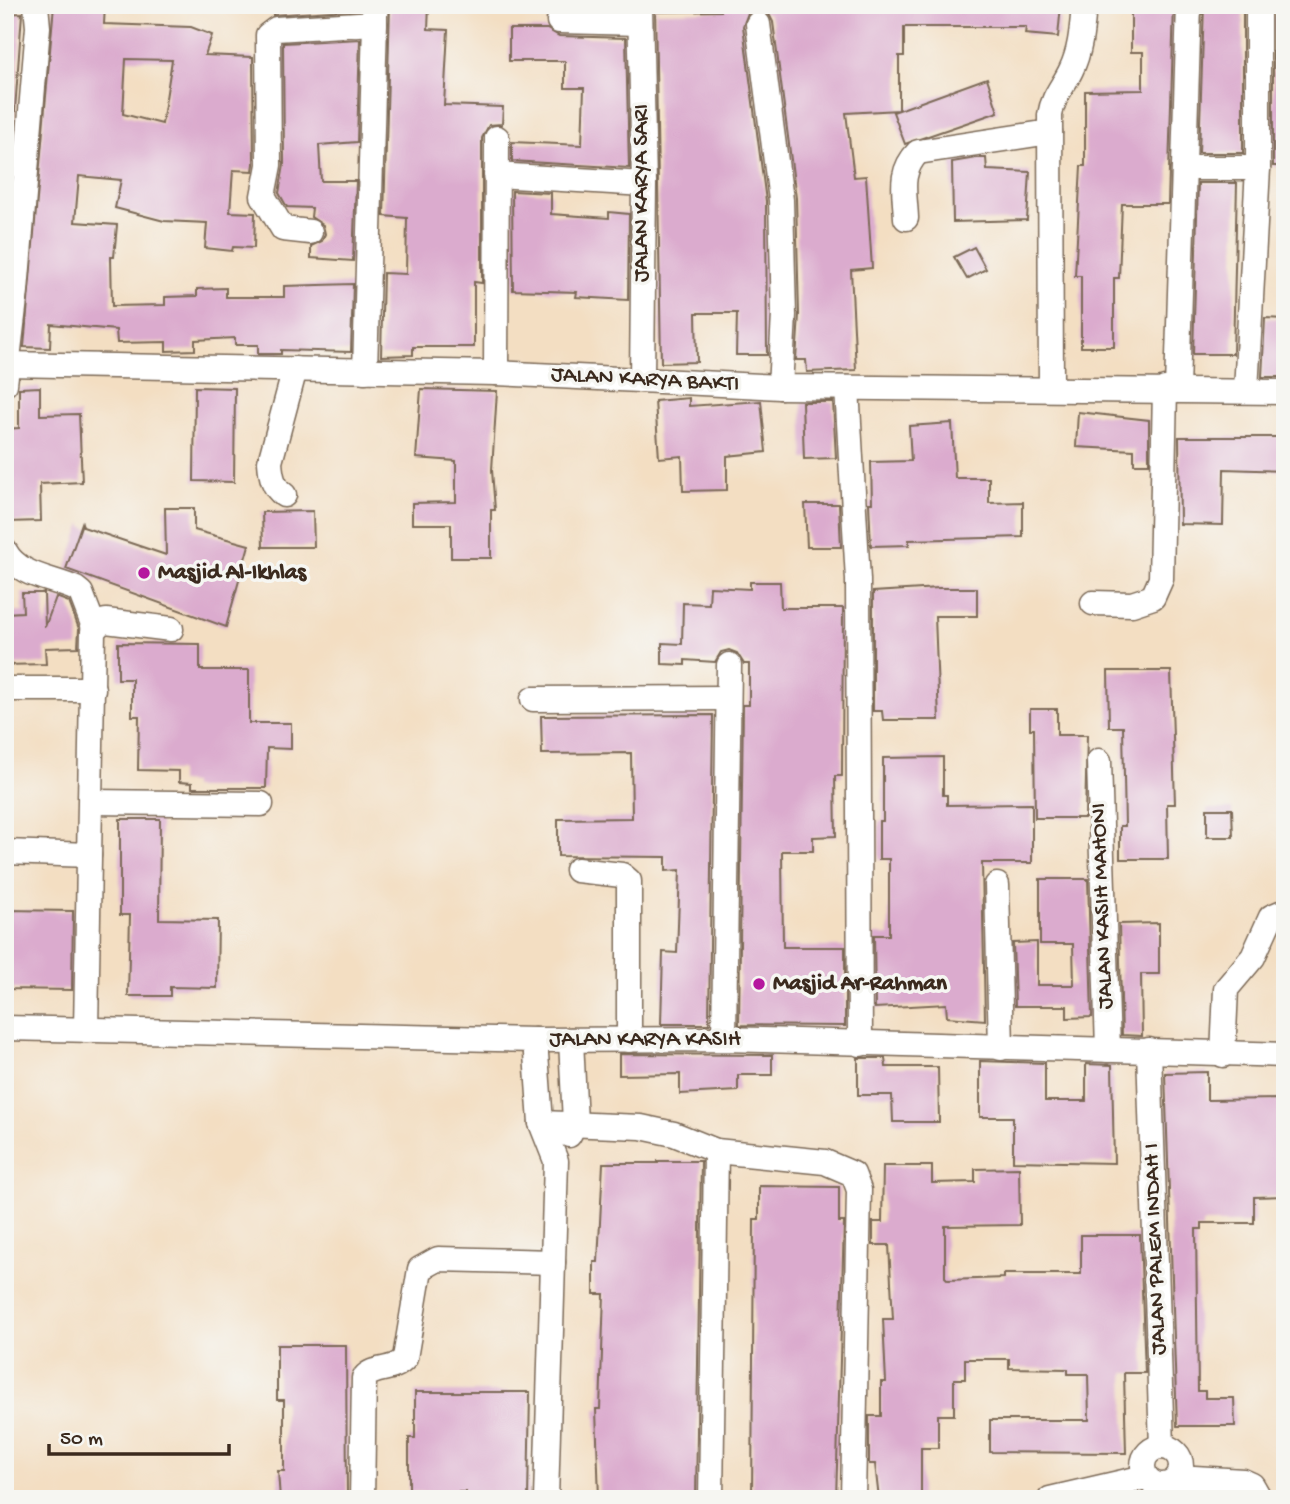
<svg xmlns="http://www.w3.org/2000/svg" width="1290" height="1504" font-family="'Gochi Hand',sans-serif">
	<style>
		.building { fill: #dbabce; fill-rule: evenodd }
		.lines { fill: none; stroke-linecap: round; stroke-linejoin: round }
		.minor-casing { stroke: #7b6957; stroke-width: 27 }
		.minor { stroke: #fff; stroke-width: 24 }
		.poi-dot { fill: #b5179e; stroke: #f6f6f2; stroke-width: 2.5 }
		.labels { text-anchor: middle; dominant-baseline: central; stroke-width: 7; stroke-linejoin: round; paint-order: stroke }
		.street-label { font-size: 23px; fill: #3b2a1e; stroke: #f6f6f2 }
		.poi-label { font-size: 23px; font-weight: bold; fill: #3b2a1e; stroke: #f6f6f2; text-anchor: start }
	</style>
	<rect width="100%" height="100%" fill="#f6f6f2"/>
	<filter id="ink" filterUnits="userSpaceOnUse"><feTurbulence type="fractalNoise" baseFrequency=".0143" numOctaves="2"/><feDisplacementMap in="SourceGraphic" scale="14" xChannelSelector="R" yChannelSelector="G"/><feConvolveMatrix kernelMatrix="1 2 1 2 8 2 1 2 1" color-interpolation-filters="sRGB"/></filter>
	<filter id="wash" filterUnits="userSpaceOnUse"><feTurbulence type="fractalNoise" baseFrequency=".00686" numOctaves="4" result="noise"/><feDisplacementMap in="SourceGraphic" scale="28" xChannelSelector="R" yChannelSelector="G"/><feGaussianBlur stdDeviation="1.57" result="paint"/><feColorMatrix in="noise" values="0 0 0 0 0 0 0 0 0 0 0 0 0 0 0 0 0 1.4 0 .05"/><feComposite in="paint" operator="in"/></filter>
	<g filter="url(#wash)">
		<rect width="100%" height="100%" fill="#f3dec2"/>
		<g id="blocks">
			<g class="building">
				<path d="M54 5H105L104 24 191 27 212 35 205 55 253 57 254 164 253 171 233 170 230 212 255 213 254 248 233 247 232 251 205 248 207 223 164 221 115 208 121 180 79 176 75 222 117 225 114 257H111L112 306 165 305V297L197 296V289L226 288V297H284V286L353 284 351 352 281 350V354H258V345H235V338L195 340V350L166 351V342L117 343 116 330 51 324 50 348 24 347ZM126 59 172 60 162 124 123 114Z"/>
				<path d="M273 5H360V9L273 15Z"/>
				<path d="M390 5H429L428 29 448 30 444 105 503 107 502 124 489 125 482 138V283L474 282V347H413V355L381 356 383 273 406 274 407 218 384 216Z"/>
				<path d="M655 5 657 12 721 11 720 5H1061L1058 37 1025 34 1026 27H904V56H899V110L987 78 998 112 905 144 893 112 899 110 846 113 854 177 866 176 872 268 851 270 856 370 807 372 806 360H796L799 315 796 198 773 22 769 14 757 9 748 13 743 26 766 201 767 355H736L737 313H696L697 362 661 363Z"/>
				<path d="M1131 5H1174L1168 204H1122L1119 278H1114V347H1081V276H1075L1081 166H1085V91L1143 90V52H1131Z"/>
				<path d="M1204 5H1243V153H1199Z"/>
				<path d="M22 13 10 180 5 179V14Z"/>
				<rect x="1273" y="16" width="12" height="150"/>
				<path d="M509 29H547L559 36 626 38 629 168 512 161V142L582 145 584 88H565V61H509Z"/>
				<path d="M360 39 357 142 319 145 321 181H356L353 261 311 258V246L322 241 325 234 323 225 311 217 312 208 287 207 279 193 284 165 283 43Z"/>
				<path d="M976 158H986L987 170 1030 172 1027 220 953 222 952 162Z"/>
				<path d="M1198 183H1237L1233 354H1193Z"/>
				<path d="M512 191 551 193V214L609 218V212L629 214 628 300 576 297 577 292 513 290Z"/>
				<path d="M974 247 986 269 967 279 954 257Z"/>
				<path d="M1265 318 1285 319 1281 377H1262Z"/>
				<path d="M40 387V415L79 414 82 482 40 484 41 521 7 522 5 429 19 428V388Z"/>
				<path d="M195 387 235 388 234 482 194 481Z"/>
				<path d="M421 389 497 391 492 470 495 510H491V558H451V524H412V503L456 502V461L416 458Z"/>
				<path d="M689 398V406L761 401 766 452 727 456V490L683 491 682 456 659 458 655 401Z"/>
				<path d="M802 402H833L836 458 804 459Z"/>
				<path d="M1078 412 1149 420V464H1134V450L1076 447Z"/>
				<path d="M952 423 955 478H989V503L1023 502V537L909 540V545L871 546 869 503H872L871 462 911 461 909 426Z"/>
				<path d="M1179 437H1285V471L1224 469 1223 525 1180 524Z"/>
				<path d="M805 504H839L841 547H807Z"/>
				<path d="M165 508H194V530L249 545 226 627 66 569 82 523 83 527 166 555Z"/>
				<path d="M313 511 314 547H263L262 512Z"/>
				<path d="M750 582H780L781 608H843L842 776H835L836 836 813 837V851H782L783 947H845V1026L739 1025 743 705H749V664H744L737 653 729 650 721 652 715 662 685 660V665L662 664V643L682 644 683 603 709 604 710 587 750 589Z"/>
				<path d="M939 588H977V616H935L939 720H883L882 711H873V592Z"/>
				<path d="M22 593H44L45 627 56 597 69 602 79 629 78 647 45 648 46 664 5 665V613L23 612Z"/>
				<path d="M118 643 200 644V670H249V723H291V749L267 748 266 788H192V783L179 782V771L138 770 139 716H132V679H118Z"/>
				<path d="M1108 671H1171L1175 804H1167L1168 859H1120V826H1125L1123 727H1109Z"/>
				<path d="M1030 709H1057V735H1087L1085 818H1035L1034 729H1030Z"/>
				<path d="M713 715 709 1024H661L663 952 677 953 680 870 666 871V857L558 856V819L632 818 631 753 542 754 541 716Z"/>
				<path d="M943 757V795H947V805L1032 804V863H982L985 1020 947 1017 946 1004 875 1008 874 935H889V859H879V821H883V758Z"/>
				<path d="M1207 809H1232L1233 837H1207Z"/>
				<path d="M120 819H160L159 919 218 920 217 988 170 987V996H128L130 915H120Z"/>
				<path d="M1040 879H1088L1092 1017 1067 1018V1006H1015L1013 943 1037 942V985H1074L1073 944H1040Z"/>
				<path d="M5 910 73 911 72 990 5 989Z"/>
				<path d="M1159 923V974H1141L1142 1036 1122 1035 1119 924Z"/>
				<path d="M619 1054 772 1055V1075H738V1091L680 1094V1074L619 1075Z"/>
				<path d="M858 1058H885L886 1067H938L939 1122H893L892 1095H858Z"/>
				<path d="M980 1061 1045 1063V1101H1086V1064L1112 1065 1114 1163 1013 1161V1117H980Z"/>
				<path d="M1207 1072V1100L1285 1099V1196L1254 1197V1223H1202V1229H1196L1198 1391H1205V1398H1234L1235 1426H1177L1165 1073Z"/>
				<path d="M658 1161H701L696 1499H599L596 1409H600L604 1294H594V1262H598L603 1163H658Z"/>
				<path d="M883 1166H932V1183L975 1182V1169L1019 1168 1020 1225 945 1226V1277L948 1280 1004 1278V1274H1081V1235H1140L1145 1373H1124L1126 1453 990 1452V1420H1089L1088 1374H1068V1369L1009 1368V1359H965V1379H954V1415H938V1448H921V1499H879L875 1464H869V1416H881V1382H886L883 1319H893L889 1245H873V1222H882Z"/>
				<path d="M759 1186 839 1187V1222H844L836 1499H752L754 1219H759Z"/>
				<path d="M277 1345H346L347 1499H280L278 1471H284V1400H277Z"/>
				<path d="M415 1392H530L528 1499H466V1492H409V1438H415Z"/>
			</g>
		</g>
	</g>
	<g filter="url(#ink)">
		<use href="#blocks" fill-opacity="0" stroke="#7b6957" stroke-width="2"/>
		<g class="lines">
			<g class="minor-casing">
				<g id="minor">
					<path d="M640 5 644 184 642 380"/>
					<path d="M559 21 640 23"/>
					<path d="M758 24 781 200 784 315 780 387"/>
					<path d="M1184 168H1258L1246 391"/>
					<path d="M1258 168V5"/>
					<path d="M496 175 644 184"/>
					<path d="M906 218C905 192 898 173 918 152L1050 132"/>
					<path d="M310 232 283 229 263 196 269 165 268 35 276 29 375 23V5"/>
					<path d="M5 364 496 373 780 387 1285 392"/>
					<path d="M365 371 375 23"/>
					<path d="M496 373 497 138"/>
					<path d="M5 384 16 291 38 27 36 5"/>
					<path d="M847 388 858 580 860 1044"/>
					<path d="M1051 388 1050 115C1053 96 1063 87 1071 70 1081 50 1082 27 1084 5"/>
					<path d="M1177 389 1189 5"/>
					<path d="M284 495C273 487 271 476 270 462L295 369"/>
					<path d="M5 551C18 576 52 578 76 589L81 593 94 627"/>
					<path d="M1093 603 1132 604 1153 597 1161 579 1165 389"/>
					<path d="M5 689H93"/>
					<path d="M533 699 728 698"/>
					<path d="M1099 761 1108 1050"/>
					<path d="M92 802 261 804"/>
					<path d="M5 852 89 855"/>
					<path d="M577 870 622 875 629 881V1040"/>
					<path d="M997 885 1001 1048"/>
					<path d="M5 1028 535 1040 724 1039 1285 1055"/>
					<path d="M86 1030 93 631 101 622 106 621 171 629"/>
					<path d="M724 1039 729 665"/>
					<path d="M535 1040 541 1123 556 1161 546 1499"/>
					<path d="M1149 1050 1162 1447"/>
					<path d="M1223 1055 1226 989 1253 957 1271 917 1285 911"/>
					<path d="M541 1123 641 1127 674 1134 716 1151 825 1162 853 1174 859 1190 853 1499"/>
					<path d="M569 1135 575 1123 571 1040"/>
					<circle cx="1162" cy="1466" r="19"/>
					<path d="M1178 1477 1243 1481 1252 1485 1260 1499"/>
					<path d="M362 1499 364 1378C374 1365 393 1373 405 1358L420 1269 438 1259 553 1262"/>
					<path d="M711 1499 716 1151"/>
					<path d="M1050 1499 1145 1477"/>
				</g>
			</g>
			<use href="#minor" class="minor"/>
		</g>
	</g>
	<g class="poi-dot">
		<circle cx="144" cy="573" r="7"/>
		<circle cx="759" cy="984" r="7"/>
	</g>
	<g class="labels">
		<g class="street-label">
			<text transform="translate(642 193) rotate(-90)">JALAN KARYA SARI</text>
			<text transform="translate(645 380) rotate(3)">JALAN KARYA BAKTI</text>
			<text transform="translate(1103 906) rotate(-92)">JALAN KASIH MAHONI</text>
			<text x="645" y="1040">JALAN KARYA KASIH</text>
			<text transform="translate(1156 1249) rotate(-92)">JALAN PALEM INDAH I</text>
		</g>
		<g class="poi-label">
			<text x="158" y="573">Masjid Al-Ikhlas</text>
			<text x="773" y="984">Masjid Ar-Rahman</text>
		</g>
	</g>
	<rect width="1290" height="1504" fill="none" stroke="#f6f6f2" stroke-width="28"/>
	<path d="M49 1444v10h180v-10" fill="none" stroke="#3b2a1e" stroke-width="3.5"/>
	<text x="60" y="1444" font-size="21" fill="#3b2a1e" stroke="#f6f6f2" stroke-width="5" paint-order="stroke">50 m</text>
</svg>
